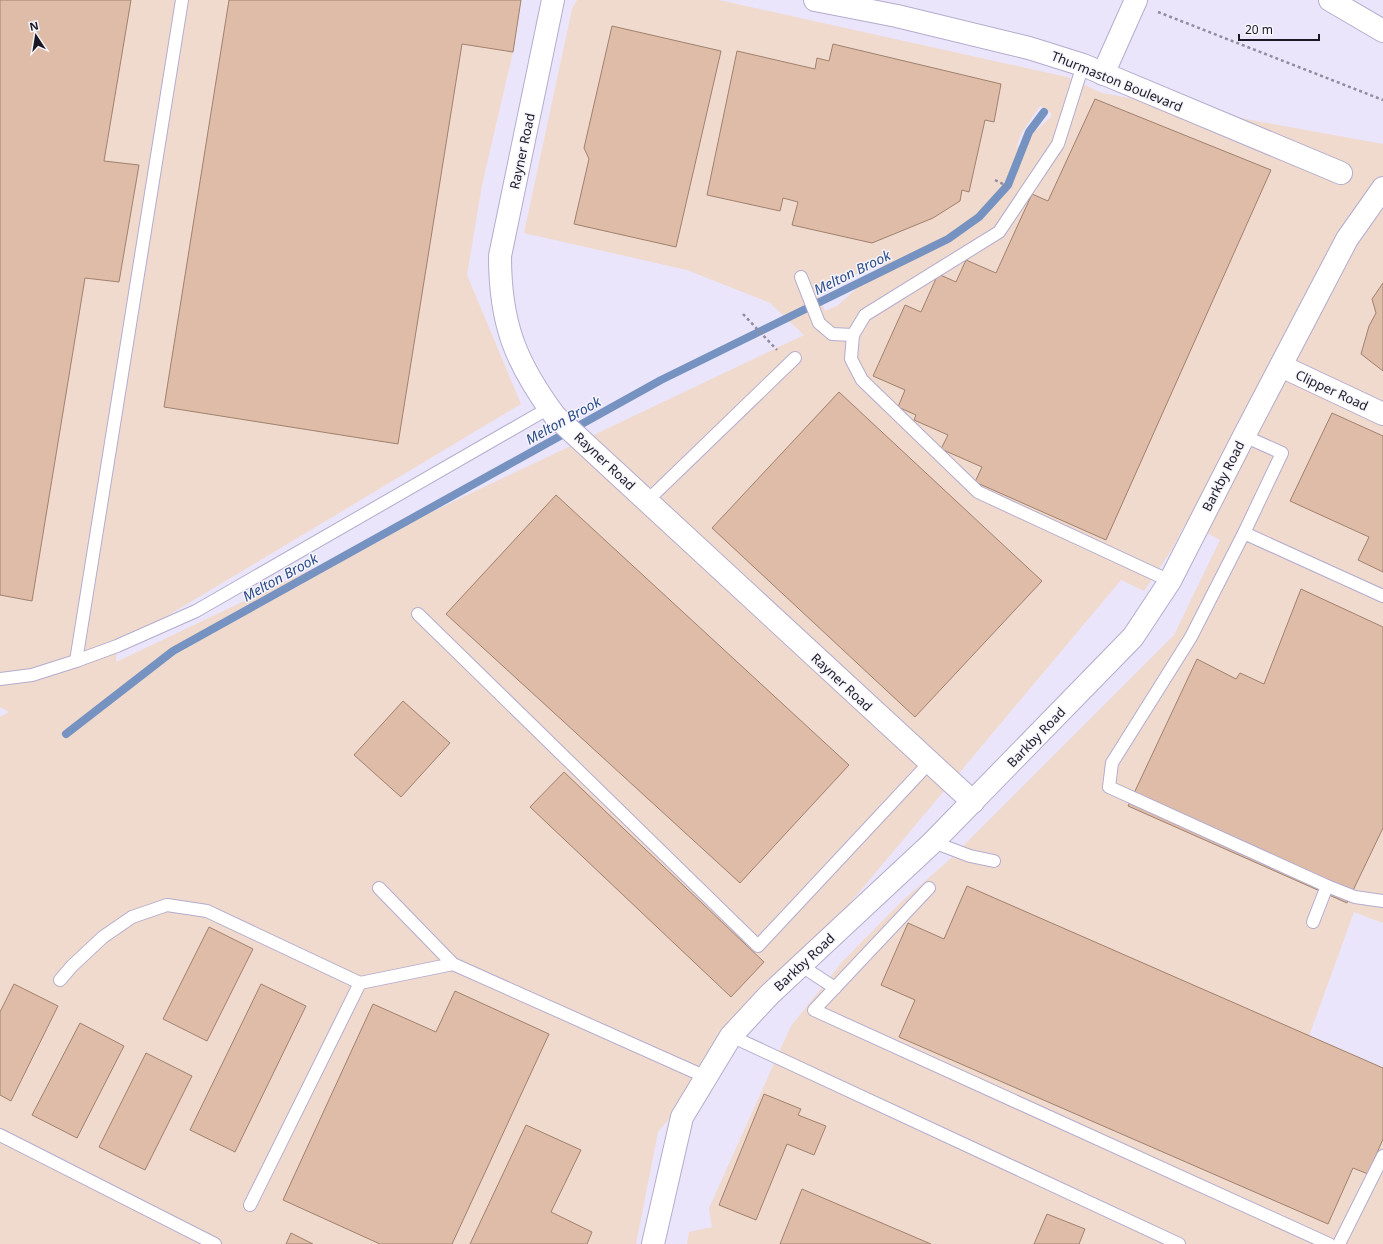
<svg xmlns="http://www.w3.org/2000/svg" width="1383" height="1244" font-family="'Noto Sans',sans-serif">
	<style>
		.industrial { fill: #f0dacd; fill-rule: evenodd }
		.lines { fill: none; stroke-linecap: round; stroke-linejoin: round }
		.stream { stroke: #7692c1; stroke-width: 8 }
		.building { fill: #debca8; stroke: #a0816e }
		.lane-casing { stroke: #b4accd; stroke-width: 14 }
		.street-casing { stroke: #b4accd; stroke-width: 24 }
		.secondary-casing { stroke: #b4accd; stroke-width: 24 }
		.highway-casing { stroke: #b4accd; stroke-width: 24 }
		.path { stroke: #918d9e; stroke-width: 2.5; stroke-dasharray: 3 3; stroke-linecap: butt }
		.lane { stroke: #fff; stroke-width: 12 }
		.street { stroke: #fff; stroke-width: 22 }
		.secondary { stroke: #fff; stroke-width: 22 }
		.highway { stroke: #fff; stroke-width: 22 }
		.labels { text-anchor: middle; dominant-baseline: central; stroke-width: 3; stroke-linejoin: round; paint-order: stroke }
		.street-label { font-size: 13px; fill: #1b1824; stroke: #f6f5fc }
		.water-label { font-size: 14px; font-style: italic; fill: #2b4c89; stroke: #f6f5fc }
	</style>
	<rect width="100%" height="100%" fill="#eae5fa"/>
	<path class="industrial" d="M0 0H521L513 52 482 185 467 275 521 404 117 646 116 662 804 335 770 303 687 270 524 233 572 9 577 0H719L1067 77 1102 93 1383 144V923L1354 912 1309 1036 1383 1068V1244H687L689 1232 712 1227 709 1208 791 1026 842 962 902 901 948 861 1174 635 1220 540 1186 522 1171 551 1144 591 1121 580 658 1132 636 1244H0V717L9 712 0 707ZM1040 106 1051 113V117L1016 148 1022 132ZM891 258 837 306 825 311 817 292Z"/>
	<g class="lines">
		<path class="stream" d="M66 734 173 651 661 380 948 239 979 217 1008 185 1029 132 1044 112"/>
	</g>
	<g class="building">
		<path d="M0 0H131L104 161 139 165 119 282 85 278 32 601 0 595Z"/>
		<path d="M229 0H521L513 52 462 44 398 444 164 407Z"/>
		<path d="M612 26 721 51 676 247 574 224 589 159 584 148Z"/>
		<path d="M833 44 1001 84 994 122 985 120 969 192 962 190 960 201 933 218 872 243 792 225 798 202 783 198 780 211 707 195 737 51 815 69 817 58 829 61Z"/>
		<path d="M1095 99 1271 170 1106 540 975 482 982 467 941 449 948 435 914 420 916 415 898 407 905 390 873 376 905 305 921 312 938 274 956 282 966 260 996 273 1032 194 1048 201Z"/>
		<path d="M1383 283V371L1361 354 1369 326 1376 313 1372 299Z"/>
		<path d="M839 392 1042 581 915 717 712 528Z"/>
		<path d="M1332 413 1383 436V572L1358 560 1369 537 1290 501Z"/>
		<path d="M556 495 849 765 740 883 446 614Z"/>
		<path d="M1301 589 1383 627V828L1347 903 1128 806 1197 659 1236 679 1240 673 1264 684Z"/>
		<path d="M403 701 450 743 401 797 354 755Z"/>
		<path d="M564 772 764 962 731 997 530 807Z"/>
		<path d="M967 886 1383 1068V1139L1368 1174 1353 1168 1328 1224 899 1037 915 1000 881 985 908 923 944 939Z"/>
		<path d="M209 927 253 949 207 1041 163 1019Z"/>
		<path d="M14 984 58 1006 11 1101 0 1095V1012Z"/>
		<path d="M261 984 306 1006 235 1152 190 1130Z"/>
		<path d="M455 991 549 1034 452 1244H380L283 1200 373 1004 436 1032Z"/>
		<path d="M80 1023 124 1046 77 1138 32 1115Z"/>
		<path d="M146 1053 192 1076 145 1170 99 1147Z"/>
		<path d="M764 1094 801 1109 798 1115 826 1126 814 1155 787 1144 756 1220 719 1205Z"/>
		<path d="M526 1125 581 1150 551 1212 592 1232 587 1244H470Z"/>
		<path d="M802 1189 931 1244H780Z"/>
		<path d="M1047 1214 1085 1229 1079 1244H1034Z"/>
		<path d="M291 1233 313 1244H286Z"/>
	</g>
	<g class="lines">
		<g class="lane-casing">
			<g id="lane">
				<path d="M1083 65 1058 144 999 232 865 315 853 335 851 359 862 380 978 492 1170 581"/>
				<path d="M801 277 819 323 832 334 853 335"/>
				<path d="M1244 436 1282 453 1244 533 1191 637 1112 763 1109 787 1327 886 1355 897 1383 901"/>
				<path d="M647 501 795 358"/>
				<path d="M1244 533 1383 596"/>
				<path d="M418 614 758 946 930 762"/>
				<path d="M76 661 182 0"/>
				<path d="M0 679 32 675 76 661 117 646 196 611 549 408"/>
				<path d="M933 842 970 856 994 861"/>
				<path d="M379 888 453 964"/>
				<path d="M929 888 814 1010 1329 1244"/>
				<path d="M1313 922 1327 886"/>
				<path d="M800 965 835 988"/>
				<path d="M60 980 72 966 103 937 132 917 167 905 207 911 360 983"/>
				<path d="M731 1036 1179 1244"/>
				<path d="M0 1135 215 1244"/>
				<path d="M250 1205 360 983 453 964 706 1077"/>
				<path d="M1339 1244 1383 1156"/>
			</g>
		</g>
		<g class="street-casing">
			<g id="street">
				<path d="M553 0 500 256C500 323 515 362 555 416L973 802"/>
				<path d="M815 0 897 16 1029 48 1083 65 1341 173"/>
				<path d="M1103 74 1136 0"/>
				<path d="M1281 366 1383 414"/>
			</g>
		</g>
		<g class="secondary-casing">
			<path id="secondary" d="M653 1244 682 1117 731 1036 769 995 933 842 1133 637 1170 581 1244 436 1347 239 1383 188"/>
		</g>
		<g class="highway-casing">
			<path id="highway" d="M1330 0 1383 31"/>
		</g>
		<g class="path">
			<path d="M1158 12 1383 100"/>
			<path d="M995 180 1007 186"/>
			<path d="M743 314 777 350"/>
		</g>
		<use href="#lane" class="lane"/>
		<use href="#street" class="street"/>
		<use href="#secondary" class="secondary"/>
		<use href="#highway" class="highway"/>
	</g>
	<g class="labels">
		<g class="street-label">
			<text transform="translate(1117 81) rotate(22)">Thurmaston Boulevard</text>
			<text transform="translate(522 151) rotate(-78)">Rayner Road</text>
			<text transform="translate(1332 390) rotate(25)">Clipper Road</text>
			<text transform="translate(605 461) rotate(43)">Rayner Road</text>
			<text transform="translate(1223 476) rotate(-63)">Barkby Road</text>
			<text transform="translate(842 682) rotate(43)">Rayner Road</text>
			<text transform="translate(1036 737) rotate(-46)">Barkby Road</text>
			<text transform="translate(804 962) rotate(-43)">Barkby Road</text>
		</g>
		<g class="water-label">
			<text transform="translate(852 272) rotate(-26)">Melton Brook</text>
			<text transform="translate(563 420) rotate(-29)">Melton Brook</text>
			<text transform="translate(280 577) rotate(-29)">Melton Brook</text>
		</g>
	</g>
	<g transform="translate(36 36) rotate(348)" stroke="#f6f5fc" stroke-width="3" paint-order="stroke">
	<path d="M0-3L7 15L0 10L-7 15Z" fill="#1b1824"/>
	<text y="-6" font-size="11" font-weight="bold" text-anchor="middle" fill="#1b1824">N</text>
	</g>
	<path d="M1239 34v6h80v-6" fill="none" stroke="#1b1824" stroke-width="2"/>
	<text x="1245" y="34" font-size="12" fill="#1b1824" stroke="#f6f5fc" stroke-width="3" paint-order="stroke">20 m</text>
</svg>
